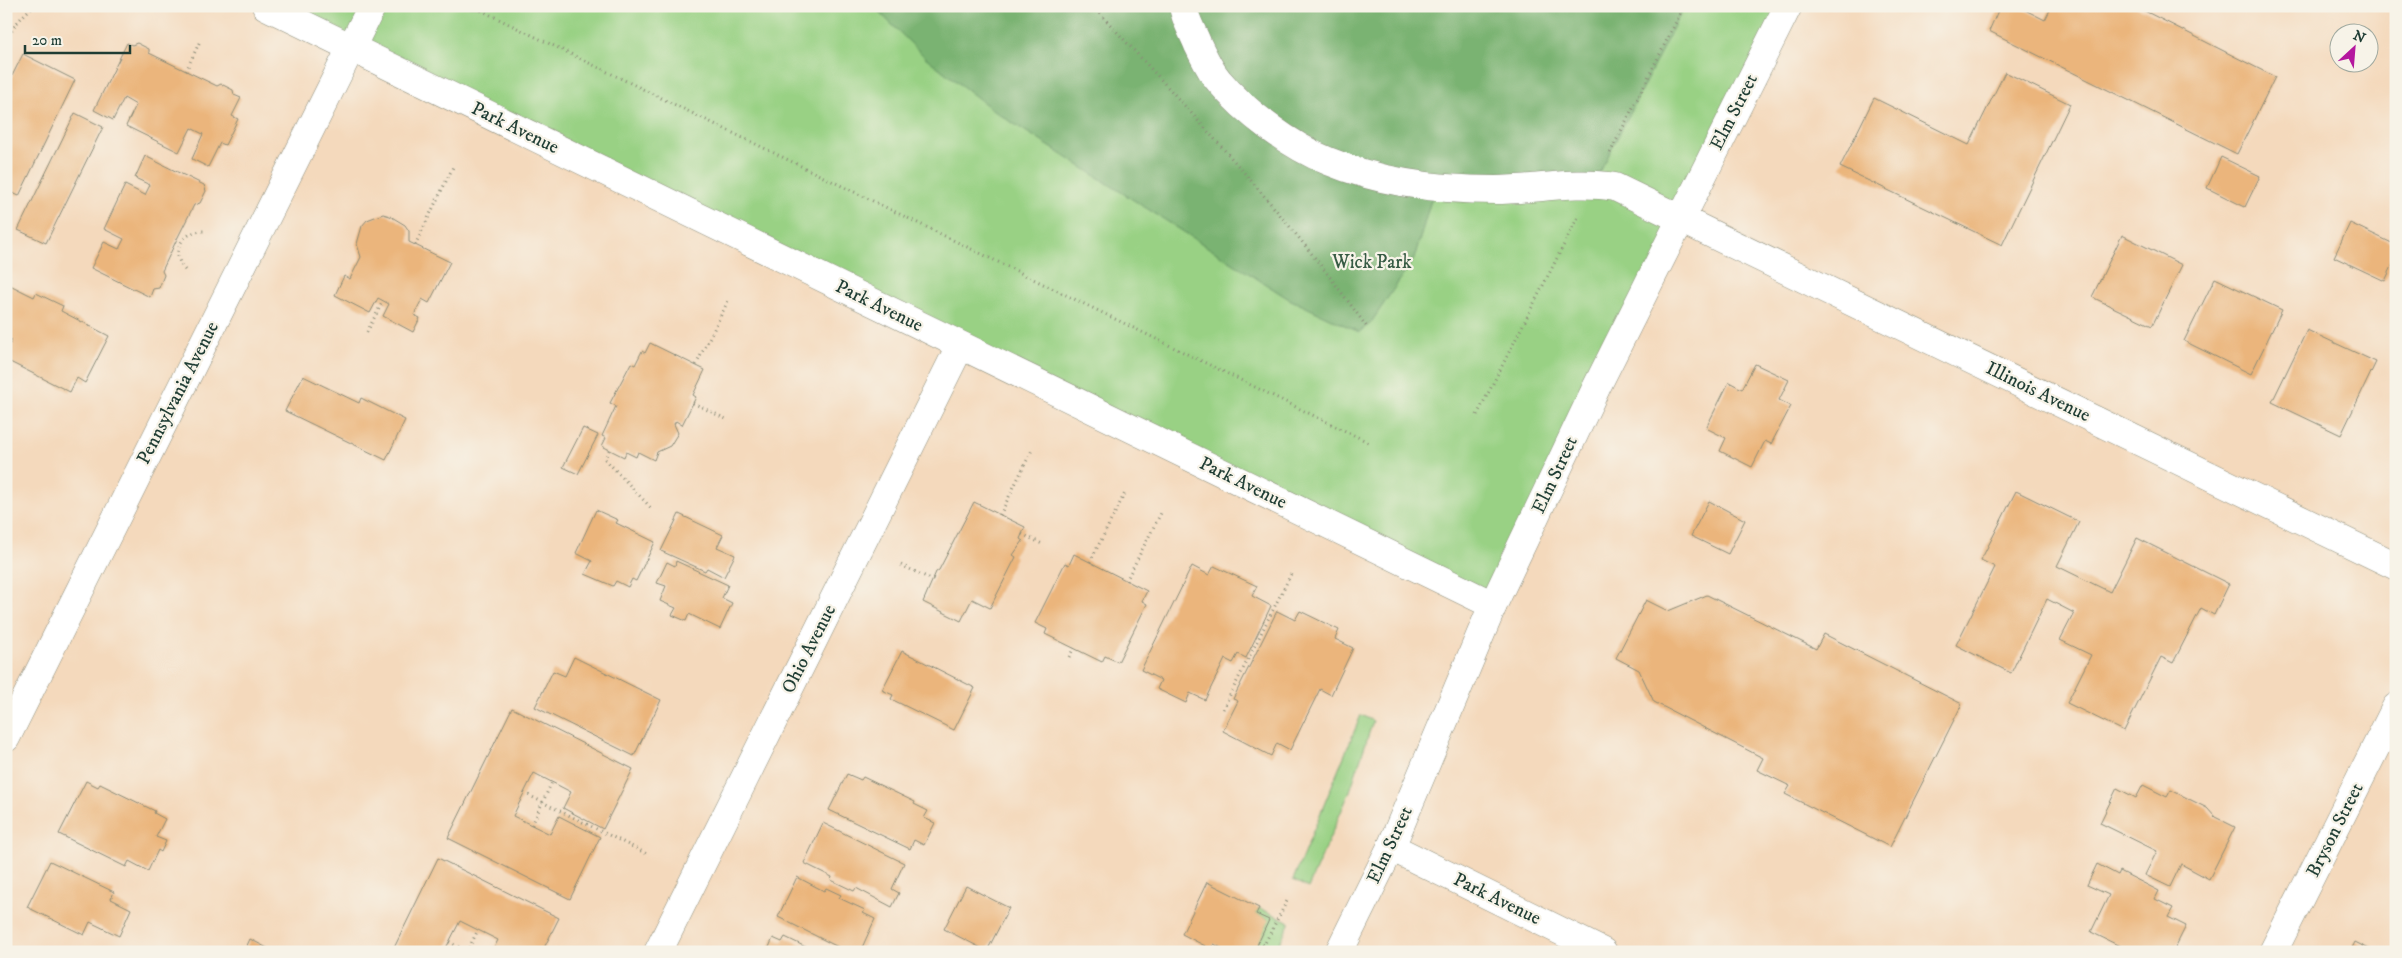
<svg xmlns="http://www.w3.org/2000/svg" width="2402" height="958" font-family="'IM FELL DW Pica',serif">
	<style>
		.green { fill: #99d184; stroke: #5c875c }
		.forest { fill: #7ab372; stroke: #4c7853 }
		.building { fill: #ebb57b }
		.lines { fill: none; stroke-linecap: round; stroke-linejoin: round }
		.minor-casing { stroke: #8a8b78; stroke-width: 29 }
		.path { stroke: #8a8b78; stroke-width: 3; stroke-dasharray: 1 4; stroke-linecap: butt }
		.minor { stroke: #fff; stroke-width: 28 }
		.labels { text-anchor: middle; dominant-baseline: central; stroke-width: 4.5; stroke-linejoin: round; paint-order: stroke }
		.street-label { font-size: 19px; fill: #1f3d34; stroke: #f7f3e8 }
		.park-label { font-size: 19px; fill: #375b44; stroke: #f7f3e8 }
	</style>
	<rect width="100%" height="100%" fill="#f7f3e8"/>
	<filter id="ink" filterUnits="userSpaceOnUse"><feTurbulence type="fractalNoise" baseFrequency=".02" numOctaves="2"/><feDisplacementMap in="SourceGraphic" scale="10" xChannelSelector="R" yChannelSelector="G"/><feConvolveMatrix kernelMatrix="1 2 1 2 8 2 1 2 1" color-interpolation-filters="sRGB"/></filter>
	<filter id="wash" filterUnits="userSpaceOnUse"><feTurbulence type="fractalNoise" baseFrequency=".0096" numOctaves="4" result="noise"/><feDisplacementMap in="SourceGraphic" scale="20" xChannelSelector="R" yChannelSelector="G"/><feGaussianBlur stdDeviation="1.12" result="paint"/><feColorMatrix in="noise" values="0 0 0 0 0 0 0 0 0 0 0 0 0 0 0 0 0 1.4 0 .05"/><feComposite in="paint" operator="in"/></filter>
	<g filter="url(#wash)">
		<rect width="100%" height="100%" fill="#f4d9bc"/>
		<g class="green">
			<path d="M266 6H1788L1493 605Z"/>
			<path d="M1361 715 1373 721 1350 791 1308 888 1293 880Z"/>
			<path d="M1259 908 1290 922 1275 952H1253L1269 920 1256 914Z"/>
		</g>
		<path class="forest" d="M873 6H1684L1594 184 1435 186 1414 259 1370 324 1359 332 1289 299 997 113 925 57Z"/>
		<g id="blocks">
			<g class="building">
				<path d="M2000 6H2017L2045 20 2052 6H2135L2275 77 2237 154 1989 31Z"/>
				<path d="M127 43 132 45 137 43 149 49V53L217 86 221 84 233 90 234 95 241 98 232 116 238 119 225 145 220 143 208 167 192 159 203 134 191 128 179 152 126 126 136 105 124 98 113 120 94 110Z"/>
				<path d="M23 54 75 80 19 196 6 190V97L9 91 10 80Z"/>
				<path d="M2005 72 2070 104 2002 245 1840 167 1874 98 1969 145Z"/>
				<path d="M75 113 103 127 46 243 18 230Z"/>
				<path d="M145 156 204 185 206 191 200 203 194 205 176 241 162 271 164 275 159 288 153 289 150 297 91 268 104 242 119 249 124 239 104 229 125 185 145 195 150 185 135 178Z"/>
				<path d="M2221 157 2260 176 2245 207 2207 188Z"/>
				<path d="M383 214 390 216 405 225 409 231V242L450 262 429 303 422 299 414 315 420 318 413 332 383 316 389 304 378 298 370 313 335 295 344 276 350 279 361 257 357 244 362 226 367 220Z"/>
				<path d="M2350 223 2396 245V258L2385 281 2334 257Z"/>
				<path d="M2122 235 2182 265 2152 326 2092 297Z"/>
				<path d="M2215 278 2282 310 2251 374 2184 341Z"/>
				<path d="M6 283 34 297 36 293 63 306 61 311 109 336 85 383 77 378 70 392 6 360V351L12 340 6 337Z"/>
				<path d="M2307 330 2376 362 2341 435 2272 402Z"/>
				<path d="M650 343 705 370 693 395 696 397 682 425 676 421 674 424 678 433 670 446 657 452 654 460 638 452 636 457 626 452 624 457 602 446 606 438 602 436 616 406 610 403 631 363 635 365 642 351 645 353Z"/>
				<path d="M1755 364 1789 380 1779 400 1791 406 1771 444 1765 441 1752 467 1720 451 1726 438 1706 428 1729 382 1742 389Z"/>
				<path d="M303 376 359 403 361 398 405 420 386 460 285 411Z"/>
				<path d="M583 428 598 435 578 474 563 467Z"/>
				<path d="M2016 491 2079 522 2057 566 2110 592 2137 538 2229 584 2214 615 2201 608 2173 663 2161 657 2124 731 2067 703 2091 655 2060 640 2074 613 2047 599 2011 673 1956 645 1995 567 1981 560Z"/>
				<path d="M1709 501 1745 520 1728 554 1691 536Z"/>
				<path d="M974 502 1025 527 1020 539 1023 541 1013 555 1016 557 990 608 972 599 961 621 923 602 936 572 939 570Z"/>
				<path d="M596 510 618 520 616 523 655 542 636 581 632 579 628 587 616 581 613 586 585 574 592 561 576 553Z"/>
				<path d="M679 514 723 535 717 547 735 555 724 577 707 568 705 571 661 551Z"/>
				<path d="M1074 554 1147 591 1142 601 1147 604 1118 662 1105 656 1102 662 1045 634 1047 629 1035 623 1065 563 1069 565Z"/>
				<path d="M676 561 728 585 722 598 732 603 720 629 689 614 686 621 672 615 676 608 660 601 666 586 657 583 667 562 675 566Z"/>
				<path d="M1192 566 1209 575 1214 566 1257 586 1252 596 1271 606 1246 658 1238 654 1233 663 1225 659 1205 700 1190 693 1186 703 1157 689 1161 680 1141 670Z"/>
				<path d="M1707 595 1816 649 1824 634 1962 704 1890 847 1785 794 1790 786 1757 770 1763 758 1654 702 1639 670 1616 658 1646 600 1668 611Z"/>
				<path d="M1277 611 1295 620 1300 611 1339 630 1335 639 1353 648 1331 695 1320 689 1290 750 1277 743 1271 756 1223 731 1238 701 1233 699Z"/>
				<path d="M902 651 975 688 954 730 891 699 893 695 882 690Z"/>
				<path d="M574 657 661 700 634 756 535 707 553 671 565 676Z"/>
				<path d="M512 708 633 769 603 829 563 808 571 792 534 773 524 793 513 816 550 834 559 816 600 837 570 899 448 838Z"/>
				<path d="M847 774 861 780 863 777 915 802 914 804 928 811 924 818 935 823 924 845 914 840 910 849 829 810Z"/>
				<path d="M86 781 98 787 100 784 155 811 154 813 165 819 156 837 166 841 161 852 158 850 148 871 129 861 126 867 59 834Z"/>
				<path d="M2143 785 2167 797 2171 790 2207 808 2215 817 2235 827 2209 879 2181 864 2170 887 2145 875 2157 851 2100 823 2117 788 2136 798Z"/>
				<path d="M823 823 904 863 892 889 899 893 892 907 856 888 854 891 831 880 832 877 804 863Z"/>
				<path d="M438 858 559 918 542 952H492L498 940 460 921 444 952H392Z"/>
				<path d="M50 861 114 892 111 899 131 909 119 936 90 922 84 935 27 907Z"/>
				<path d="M2097 864 2118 875 2120 871 2159 891 2155 899 2173 908 2168 917 2186 926 2173 952H2132L2091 932 2109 895 2087 885Z"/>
				<path d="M797 877 824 891 826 888 841 895 839 898 865 910 863 913 875 919 860 952H848L778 917Z"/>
				<path d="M1207 882 1259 908 1256 914 1269 920 1254 952H1229L1214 944 1211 949 1182 934Z"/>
				<path d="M966 886 1009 908 987 951 944 929Z"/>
				<path d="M785 937 816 952H767L773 938 782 942Z"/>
				<path d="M250 939 275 952H244Z"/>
				<path d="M2355 942 2375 952H2350Z"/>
			</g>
		</g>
	</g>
	<g filter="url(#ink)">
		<use href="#blocks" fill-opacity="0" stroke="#8a8b78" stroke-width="1"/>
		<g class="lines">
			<g class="minor-casing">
				<g id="minor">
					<path d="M266 6 1493 605"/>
					<path d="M1183 6C1185 20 1193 32 1198 45 1204 57 1210 71 1219 81 1245 112 1290 146 1328 161 1379 182 1439 190 1495 190 1535 190 1575 180 1615 187L2396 566"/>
					<path d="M6 738 372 6"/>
					<path d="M1391 847 1603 952"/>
					<path d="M658 952 960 346"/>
					<path d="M1339 952 1391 847 1493 605 1524 540 1597 386 1788 6"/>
					<path d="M2273 952 2396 707"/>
				</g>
			</g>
			<g class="path">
				<path d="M472 6 1368 442"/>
				<path d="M1093 6C1188 109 1285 212 1366 326"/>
				<path d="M6 45C11 27 20 19 33 6"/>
				<path d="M6 64 12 76"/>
				<path d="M186 71 200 41"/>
				<path d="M1610 153 1684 6"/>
				<path d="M415 245 454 165"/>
				<path d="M185 270C169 252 182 231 204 231"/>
				<path d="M367 332 383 301"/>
				<path d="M696 365 729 299"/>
				<path d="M693 403 728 420"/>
				<path d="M1477 415 1578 217"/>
				<path d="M609 450 605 459 653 510"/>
				<path d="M1000 515 1033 448"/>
				<path d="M1022 534 1044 545"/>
				<path d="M1090 562 1125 493"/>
				<path d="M901 565 933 580"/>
				<path d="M1126 581 1162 511"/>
				<path d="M1069 657 1074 648"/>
				<path d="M1223 709 1291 574"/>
				<path d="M524 793 649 855"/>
				<path d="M532 825 552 782"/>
				<path d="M449 942 468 952"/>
				<path d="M1258 942 1264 945 1288 899"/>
				<path d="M467 952 478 930"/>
			</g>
			<use href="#minor" class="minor"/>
		</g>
	</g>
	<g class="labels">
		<g class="street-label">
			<text transform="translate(1734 112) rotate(-63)">Elm Street</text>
			<text transform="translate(515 128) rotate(26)">Park Avenue</text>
			<text transform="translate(879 306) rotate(26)">Park Avenue</text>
			<text transform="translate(2038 392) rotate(26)">Illinois Avenue</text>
			<text transform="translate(178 393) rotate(-63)">Pennsylvania Avenue</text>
			<text transform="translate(1555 475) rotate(-65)">Elm Street</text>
			<text transform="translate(1243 483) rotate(26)">Park Avenue</text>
			<text transform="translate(809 649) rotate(-63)">Ohio Avenue</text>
			<text transform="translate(2335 830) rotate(-63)">Bryson Street</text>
			<text transform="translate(1390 845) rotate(-65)">Elm Street</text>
			<text transform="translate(1497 899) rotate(26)">Park Avenue</text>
		</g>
		<g class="park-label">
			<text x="1372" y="262">Wick Park</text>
		</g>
	</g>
	<rect width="2402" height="958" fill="none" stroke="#f7f3e8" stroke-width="25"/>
	<g transform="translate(2354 48) rotate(26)"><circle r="24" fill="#f7f3e8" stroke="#a1aaa0"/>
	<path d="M0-4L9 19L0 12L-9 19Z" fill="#b5179e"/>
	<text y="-8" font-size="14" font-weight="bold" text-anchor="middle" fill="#1f3d34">N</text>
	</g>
	<path d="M25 45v8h105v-8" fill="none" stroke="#1f3d34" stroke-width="2.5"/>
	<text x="32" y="45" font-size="15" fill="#1f3d34" stroke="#f7f3e8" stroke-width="4" paint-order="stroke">20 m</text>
</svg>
